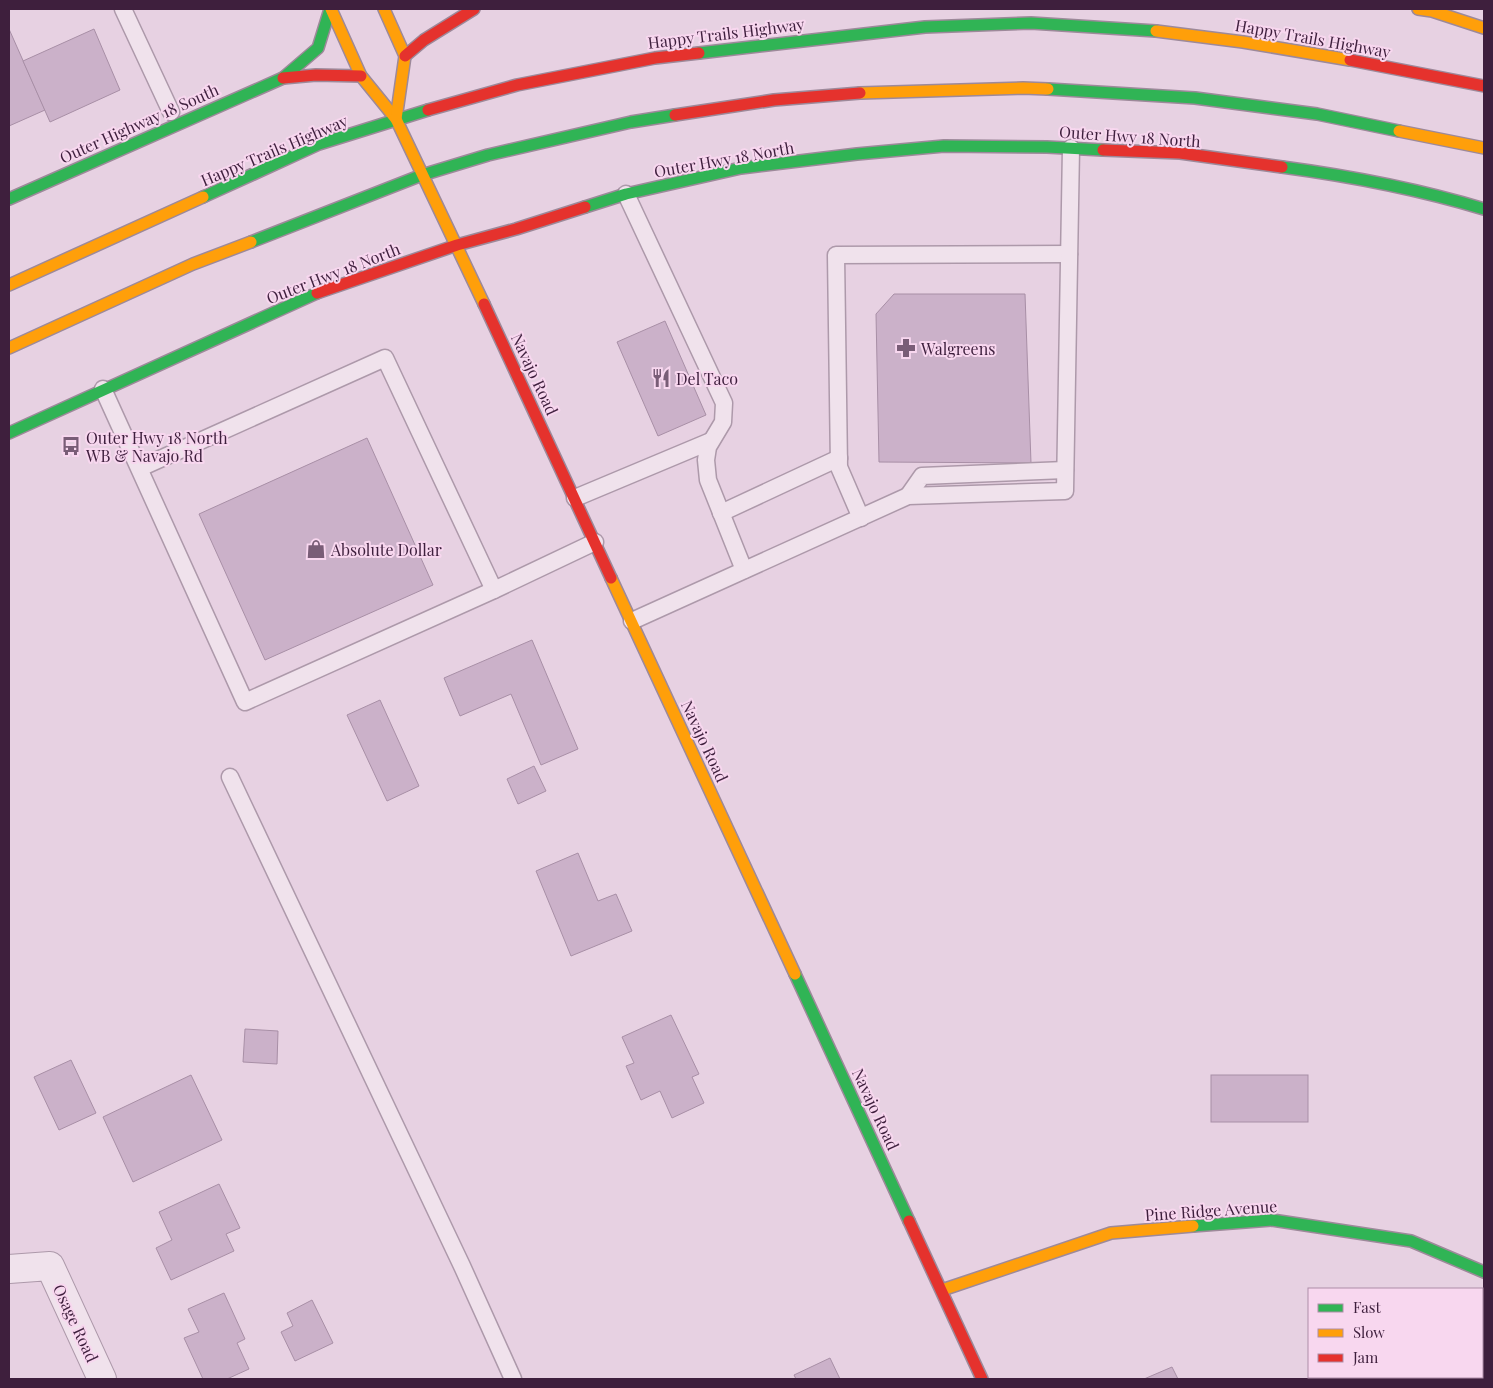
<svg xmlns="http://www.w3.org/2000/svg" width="1493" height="1388" font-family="'Playfair Display',serif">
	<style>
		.building { fill: #cbb1c9; stroke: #a88fa6 }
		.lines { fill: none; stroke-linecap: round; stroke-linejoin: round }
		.lane-casing { stroke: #ad99aa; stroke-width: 19 }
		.street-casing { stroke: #ad99aa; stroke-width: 30 }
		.fast-casing { stroke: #9d899a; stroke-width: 14 }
		.slow-casing { stroke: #9d899a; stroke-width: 14 }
		.jam-casing { stroke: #9d899a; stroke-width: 14 }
		.lane { stroke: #f0e2ec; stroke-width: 16 }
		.street { stroke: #f0e2ec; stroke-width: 28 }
		.fast { stroke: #30b455; stroke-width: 11 }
		.slow { stroke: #ff9f0a; stroke-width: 11 }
		.jam { stroke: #e5322d; stroke-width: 11 }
		.labels { text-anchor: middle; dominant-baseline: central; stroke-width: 4; stroke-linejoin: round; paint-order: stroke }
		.street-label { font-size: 16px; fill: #3e1f3d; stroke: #f8d7ef }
		.poi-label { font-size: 16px; fill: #3e1f3d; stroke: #f8d7ef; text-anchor: start }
	</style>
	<rect width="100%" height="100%" fill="#e7d1e2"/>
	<g class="building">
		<path d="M9 29 45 110 9 126Z"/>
		<path d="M94 29 120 90 50 122 23 61Z"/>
		<path d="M894 294H1025L1031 463 879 462 876 314Z"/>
		<path d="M665 321 706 415 658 436 617 342Z"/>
		<path d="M367 438 433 585 265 660 199 514Z"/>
		<path d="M532 640 578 749 541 765 511 694 460 716 444 678Z"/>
		<path d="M380 700 419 786 387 801 347 715Z"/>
		<path d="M534 766 546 791 518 804 507 779Z"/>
		<path d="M578 853 598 901 616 894 632 931 571 956 536 871Z"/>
		<path d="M671 1015 699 1074 692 1077 704 1103 672 1118 660 1091 641 1100 626 1066 634 1063 622 1037Z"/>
		<path d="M245 1029 278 1031 277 1064 243 1062Z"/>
		<path d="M71 1060 96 1113 59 1130 34 1077Z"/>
		<path d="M191 1075 222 1140 133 1182 103 1117Z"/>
		<rect x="1211" y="1075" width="97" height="47"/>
		<path d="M219 1184 240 1228 226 1234 234 1251 171 1280 156 1248 172 1240 159 1212Z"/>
		<path d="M224 1293 245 1339 237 1343 249 1369 227 1379H203L184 1338 199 1332 188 1309Z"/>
		<path d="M312 1300 333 1343 295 1361 281 1332 293 1326 287 1313Z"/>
		<path d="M830 1358 840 1379H796L794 1375Z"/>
		<path d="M1172 1367 1178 1379H1144Z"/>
		<path d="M1439 1377H1475L1474 1379H1438Z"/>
	</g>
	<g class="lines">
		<g class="lane-casing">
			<g id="lane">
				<path d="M123 9 171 112"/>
				<path d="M626 194 724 403 723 422 708 447 706 460 708 480 744 570"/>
				<path d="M103 389 245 702 494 590 595 542"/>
				<path d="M140 468 385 358 494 590"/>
				<path d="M908 496 922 476 1065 470"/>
				<path d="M575 498 711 441"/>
				<path d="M721 513 839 458"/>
				<path d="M861 518 839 467 836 255 1069 254"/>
				<path d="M632 621 908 496 1065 491 1071 148"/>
				<path d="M230 777 462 1266 513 1379"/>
			</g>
		</g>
		<g class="street-casing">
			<path id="street" d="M9 1269 50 1266 102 1379"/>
		</g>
		<g class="fast-casing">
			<g id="fast">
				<path d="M699 53 925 27 1031 23 1156 31"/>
				<path d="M1048 89 1195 98 1317 114 1399 131"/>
				<path d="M1282 167C1350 176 1418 189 1484 209"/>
				<path d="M203 197 319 144 428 110"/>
				<path d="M9 199 283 78 318 48 330 9"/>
				<path d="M585 207 626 194 741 168 857 154 944 146 1047 147 1103 150"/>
				<path d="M251 242 422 175 488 155 631 122 675 115"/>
				<path d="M9 433 317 293"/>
				<path d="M795 974 909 1221"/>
				<path d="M1193 1226 1272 1220 1411 1241 1484 1272"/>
			</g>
		</g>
		<g class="slow-casing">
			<g id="slow">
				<path d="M331 9 361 76 396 119 484 304"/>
				<path d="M384 9 405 56 396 119"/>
				<path d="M1418 9 1432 11 1484 28"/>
				<path d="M1156 31 1243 42 1350 60"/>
				<path d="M860 93 1023 88 1048 89"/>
				<path d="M1399 131 1484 148"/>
				<path d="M9 285 203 197"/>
				<path d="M9 348 193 264 251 242"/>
				<path d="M611 578 795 974"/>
				<path d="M942 1290 1111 1233 1193 1226"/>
			</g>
		</g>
		<g class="jam-casing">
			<g id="jam">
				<path d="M405 56 424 40 474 9"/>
				<path d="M1350 60 1484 86"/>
				<path d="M283 78 316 75 361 76"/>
				<path d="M428 110 517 85 655 58 699 53"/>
				<path d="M675 115 774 100 860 93"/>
				<path d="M1103 150 1180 153 1282 167"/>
				<path d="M317 293 457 245 516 229 585 207"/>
				<path d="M484 304 611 578"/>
				<path d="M909 1221 982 1379"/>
			</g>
		</g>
		<use href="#lane" class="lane"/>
		<use href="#street" class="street"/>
		<use href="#fast" class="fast"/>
		<use href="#slow" class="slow"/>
		<use href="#jam" class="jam"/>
	</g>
	<defs>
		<g id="pharmacy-bare" transform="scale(1.5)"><path d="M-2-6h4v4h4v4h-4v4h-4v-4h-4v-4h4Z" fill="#795d77" stroke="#f8d7ef" stroke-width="2.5" paint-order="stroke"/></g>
		<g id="restaurant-bare" transform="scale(1.5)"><path d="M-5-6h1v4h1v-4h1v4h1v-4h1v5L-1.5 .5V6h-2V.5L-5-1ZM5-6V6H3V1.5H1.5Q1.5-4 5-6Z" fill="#795d77" stroke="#f8d7ef" stroke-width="2.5" paint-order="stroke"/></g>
		<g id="bus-bare" transform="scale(1.5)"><path d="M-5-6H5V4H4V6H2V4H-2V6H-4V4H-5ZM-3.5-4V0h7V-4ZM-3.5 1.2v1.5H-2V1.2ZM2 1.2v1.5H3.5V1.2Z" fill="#795d77" stroke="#f8d7ef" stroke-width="2.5" paint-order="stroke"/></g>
		<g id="shop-bare" transform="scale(1.5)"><path d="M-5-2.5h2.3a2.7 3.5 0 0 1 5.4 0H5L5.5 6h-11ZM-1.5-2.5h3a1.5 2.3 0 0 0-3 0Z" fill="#795d77" stroke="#f8d7ef" stroke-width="2.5" paint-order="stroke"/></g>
	</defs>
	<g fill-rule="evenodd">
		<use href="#pharmacy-bare" x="906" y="348"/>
		<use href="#restaurant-bare" x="661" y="378"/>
		<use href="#bus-bare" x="71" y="446"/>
		<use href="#shop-bare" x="316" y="549"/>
	</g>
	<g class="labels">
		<g class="street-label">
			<text transform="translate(726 33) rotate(-7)">Happy Trails Highway</text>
			<text transform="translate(1313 38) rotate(10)">Happy Trails Highway</text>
			<text transform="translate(139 123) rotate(-24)">Outer Highway 18 South</text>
			<text transform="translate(1130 136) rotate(4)">Outer Hwy 18 North</text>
			<text transform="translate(274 150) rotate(-23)">Happy Trails Highway</text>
			<text transform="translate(724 159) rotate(-10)">Outer Hwy 18 North</text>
			<text transform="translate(333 273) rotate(-21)">Outer Hwy 18 North</text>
			<text transform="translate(535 374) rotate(65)">Navajo Road</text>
			<text transform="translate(705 741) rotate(65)">Navajo Road</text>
			<text transform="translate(876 1109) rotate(65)">Navajo Road</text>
			<text transform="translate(1211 1210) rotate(-4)">Pine Ridge Avenue</text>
			<text transform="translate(76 1323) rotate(65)">Osage Road</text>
		</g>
		<g class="poi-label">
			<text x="921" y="348">Walgreens</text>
			<text x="676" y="378">Del Taco</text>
			<text x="86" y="437">Outer Hwy 18 North<tspan x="86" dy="18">WB &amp; Navajo Rd</tspan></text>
			<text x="331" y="549">Absolute Dollar</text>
		</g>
	</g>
	<rect width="1493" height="1388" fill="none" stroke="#3e1f3d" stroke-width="20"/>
	<rect x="1308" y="1288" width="175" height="90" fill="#f8d7ef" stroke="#ae8da8"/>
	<rect x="1318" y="1304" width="25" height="8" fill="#30b455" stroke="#ae8da8"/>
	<text x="1353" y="1313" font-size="15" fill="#3e1f3d">Fast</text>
	<rect x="1318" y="1329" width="25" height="8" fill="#ff9f0a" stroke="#ae8da8"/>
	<text x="1353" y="1338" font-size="15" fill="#3e1f3d">Slow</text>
	<rect x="1318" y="1354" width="25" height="8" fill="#e5322d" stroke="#ae8da8"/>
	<text x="1353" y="1363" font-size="15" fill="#3e1f3d">Jam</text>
</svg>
